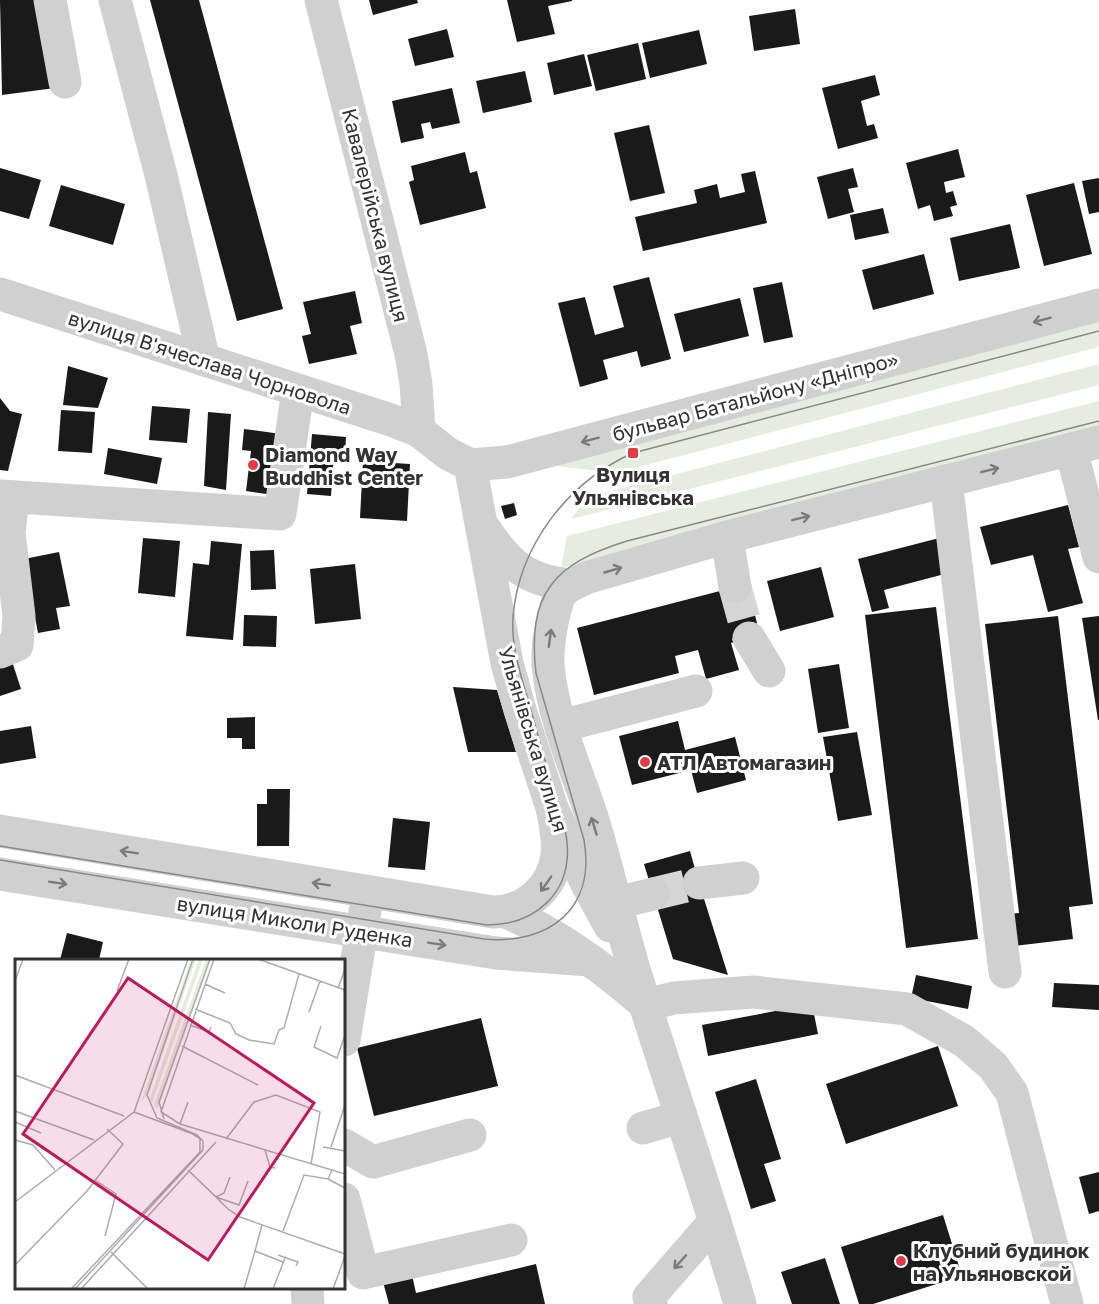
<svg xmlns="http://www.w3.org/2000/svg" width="1099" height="1304" font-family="'Golos Text',sans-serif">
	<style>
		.green { fill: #e6ecdf }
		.building { fill: #1a1a1a }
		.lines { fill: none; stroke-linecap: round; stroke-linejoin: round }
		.minor-tunnel { stroke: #d6d6d6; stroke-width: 33; stroke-dasharray: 33 16; stroke-linecap: butt }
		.minor { stroke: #d0d0d0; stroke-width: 33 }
		.tram { stroke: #888; stroke-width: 1.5 }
		.oneway { stroke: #7a7a7a }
		.poi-dot { fill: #e63946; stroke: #fff; stroke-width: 2 }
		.labels { text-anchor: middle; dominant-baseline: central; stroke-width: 6; stroke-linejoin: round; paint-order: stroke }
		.street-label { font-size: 20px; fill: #333; stroke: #fff }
		.poi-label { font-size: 20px; font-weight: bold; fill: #333; stroke: #fff; text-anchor: start }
		.inset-road { fill: none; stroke: #adadad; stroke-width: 1.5 }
		.view { fill: #c2185b; fill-opacity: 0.15; stroke: #c2185b; stroke-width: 3 }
		.inset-edge { fill: none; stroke: #333; stroke-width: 3 }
	</style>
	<rect width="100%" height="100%" fill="#fff"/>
	<g class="green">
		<path d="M1099 318V347L615 473 540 464Z"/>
		<path d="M1099 364V385L571 519 588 497Z"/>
		<path d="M1099 401V432L561 568 567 536Z"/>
	</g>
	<g class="building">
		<path d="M0 0H39L55 88 2 95Z"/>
		<path d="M150 0H199L283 309 237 321Z"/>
		<path d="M369 0H417L418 3 373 15Z"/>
		<path d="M507 0H572V1L548 6 555 34 517 42Z"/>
		<path d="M795 9 800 44 754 51 749 16Z"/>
		<path d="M447 29 454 57 415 66 408 39Z"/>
		<path d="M699 30 707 64 650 78 642 43Z"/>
		<path d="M638 43 646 79 596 91 587 55Z"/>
		<path d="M584 54 592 86 554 95 547 63Z"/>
		<path d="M525 71 532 102 483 113 476 81Z"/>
		<path d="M875 75 880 95 861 101 867 126 874 124 878 138 838 149 822 88Z"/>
		<path d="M452 88 460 123 432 129 430 122 421 124 424 138 401 143 392 101Z"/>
		<path d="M649 125 665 193 630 201 614 133Z"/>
		<path d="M958 149 965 177 944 182 946 193 953 191 957 205 950 207 953 216 934 221 930 205 918 209 906 163Z"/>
		<path d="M465 152 470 173 477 171 486 208 420 225 409 182 414 180 411 166Z"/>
		<path d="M0 168 41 180 29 219 0 211Z"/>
		<path d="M853 168 858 187 848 189 854 212 828 219 817 177Z"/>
		<path d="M755 171 767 223 643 251 635 217 697 203 694 190 717 184 720 198 745 192 741 174Z"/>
		<path d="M1099 178V212L1089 214 1082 181Z"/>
		<path d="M1074 183 1092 254 1044 266 1026 195Z"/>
		<path d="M61 185 125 204 113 245 49 226Z"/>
		<path d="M883 208 889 233 855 240 850 215Z"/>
		<path d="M1010 224 1020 268 959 281 950 238Z"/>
		<path d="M924 254 934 294 873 310 862 270Z"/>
		<path d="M649 277 671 359 641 367 637 351 603 360 608 379 580 387 558 303 585 297 595 335 624 327 613 286Z"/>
		<path d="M782 282 793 337 764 343 753 288Z"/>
		<path d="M355 291 362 323 350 326 357 354 309 364 302 336 311 334 303 302Z"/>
		<path d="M740 298 749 336 684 352 674 314Z"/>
		<path d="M68 366 108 378 98 408 63 405Z"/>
		<path d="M0 398 10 411 22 414 8 471 0 470Z"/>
		<path d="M152 406 190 409 187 443 149 440Z"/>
		<path d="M61 410 95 412 92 453 58 451Z"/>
		<path d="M208 412 231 414 226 490 204 486Z"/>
		<path d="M244 429 281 434 274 495 246 491 251 451 242 450Z"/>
		<path d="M312 434 346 437 345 455 334 454 331 496 307 494Z"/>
		<path d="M108 448 162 458 157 484 104 474Z"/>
		<path d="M363 461 410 464 407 521 360 518Z"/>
		<path d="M514 503 517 515 505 519 501 506Z"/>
		<path d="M1068 505 1079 547 1068 549 1083 603 1048 612 1033 555 991 565 980 527Z"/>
		<path d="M947 536 956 571 884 590 889 608 872 612 858 559Z"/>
		<path d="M143 538 180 541 175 597 138 593Z"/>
		<path d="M211 541 242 544 233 640 186 636 193 563 209 565Z"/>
		<path d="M274 550 276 589 251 590 250 551Z"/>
		<path d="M59 552 70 606 56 608 60 629 38 633 24 559Z"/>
		<path d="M355 564 361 619 315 624 310 569Z"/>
		<path d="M821 567 834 617 780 631 767 581Z"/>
		<path d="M747 584 760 635 731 643 739 670 706 679 698 650 675 656 679 673 594 695 577 628Z"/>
		<path d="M936 607 978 939 906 948 865 615Z"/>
		<path d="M244 615 277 616 276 647 243 646Z"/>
		<path d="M1058 616 1093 904 1069 907 1073 939 1014 946 1010 914 1019 913 985 624Z"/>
		<path d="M1099 616V720H1098L1082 618Z"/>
		<path d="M9 652 21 689 0 696V655Z"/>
		<path d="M839 664 849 728 818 733 808 669Z"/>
		<path d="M453 687 497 690 516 752H468Z"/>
		<path d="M255 717V749H242V738H227V718Z"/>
		<path d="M678 721 685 750 735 737 746 780 697 793 691 770 632 785 619 736Z"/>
		<path d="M31 726 36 758 0 764V731Z"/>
		<path d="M857 732 872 815 838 821 823 737Z"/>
		<path d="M267 789H290L289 846H257V804H267Z"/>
		<path d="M393 818 430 822 425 870 388 867Z"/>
		<path d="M690 851 699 883 728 975 673 959 644 864Z"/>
		<path d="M67 933 103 942 99 960H60Z"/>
		<path d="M916 975 972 986 968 1009 911 998Z"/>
		<path d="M1054 983 1099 985V1010L1052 1007Z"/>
		<path d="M812 1004 818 1034 708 1056 702 1025Z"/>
		<path d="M481 1018 498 1086 374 1116 357 1048Z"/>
		<path d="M938 1046 958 1106 846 1144 826 1084Z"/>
		<path d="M756 1079 781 1159 764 1164 776 1201 751 1209 715 1092Z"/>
		<path d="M1099 1172V1211L1089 1214 1079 1177Z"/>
		<path d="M943 1215 962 1276 873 1304H859L841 1247Z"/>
		<path d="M825 1258 840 1304H792L781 1272Z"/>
		<path d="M536 1264 545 1304H389L383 1282 412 1275 416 1293Z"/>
	</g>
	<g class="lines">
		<g class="minor-tunnel">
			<path d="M735 587 749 638"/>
			<path d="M653 894 699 883"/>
		</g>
		<g class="minor">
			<path d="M50 0 65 82"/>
			<path d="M115 0 161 175 204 360"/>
			<path d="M321 0 411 354 416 384 419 431"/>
			<path d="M0 294 391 420 419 431 447 453 470 465 507 462 1099 305"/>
			<path d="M1071 449 1099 557"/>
			<path d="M470 465 507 663 520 710 552 808 585 880 610 926"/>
			<path d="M946 481 1005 972"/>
			<path d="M0 496 280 514 298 390"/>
			<path d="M484 528C508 564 526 581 571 585"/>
			<path d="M727 537 735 587"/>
			<path d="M749 638 769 671"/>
			<path d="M0 652 17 645 19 616 9 533 13 497"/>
			<path d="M561 726 696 691"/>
			<path d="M0 831 493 912C526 912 553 887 557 855 559 839 555 823 552 808"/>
			<path d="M0 874 496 953 589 960"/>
			<path d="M699 883 743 878"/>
			<path d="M616 903 653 894"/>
			<path d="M506 912C558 934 603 967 646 1005L674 998 753 992 907 1009 964 1041 993 1066 1012 1093 1067 1304"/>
			<path d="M344 1040 365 911"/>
			<path d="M643 1128 681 1117"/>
			<path d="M344 1145 373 1162 470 1135"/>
			<path d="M344 1199 363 1273 511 1240"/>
			<path d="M307 1288 308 1304"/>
			<path d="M651 1304 649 1297 715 1221"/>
			<path d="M740 1304C707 1191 668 1079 633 966 620 921 609 875 596 830 580 776 553 722 548 665 547 641 553 615 560 593L571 585 586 578 727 537 1099 442"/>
		</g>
		<g class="tram">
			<path d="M0 846 487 925C535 925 572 893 567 842 565 823 558 804 552 785 543 755 535 724 526 693 519 670 511 642 513 617 519 545 568 482 633 453L1099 331"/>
			<path d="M0 860 484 939C549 945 596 909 584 840L536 673C527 594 553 564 627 541L1099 421"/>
		</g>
	</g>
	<defs><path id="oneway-shaft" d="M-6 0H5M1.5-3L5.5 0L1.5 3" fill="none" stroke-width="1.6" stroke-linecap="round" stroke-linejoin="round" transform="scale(1.5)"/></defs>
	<g class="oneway">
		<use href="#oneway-shaft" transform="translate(1042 320) rotate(165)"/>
		<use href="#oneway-shaft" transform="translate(590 440) rotate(165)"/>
		<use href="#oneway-shaft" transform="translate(990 470) rotate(-14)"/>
		<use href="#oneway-shaft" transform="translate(801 518) rotate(-14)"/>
		<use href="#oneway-shaft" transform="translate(613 570) rotate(-16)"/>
		<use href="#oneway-shaft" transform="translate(550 638) rotate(-82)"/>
		<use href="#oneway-shaft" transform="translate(594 826) rotate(-107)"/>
		<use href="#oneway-shaft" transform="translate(129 852) rotate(-171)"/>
		<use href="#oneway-shaft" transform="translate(58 883) rotate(9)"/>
		<use href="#oneway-shaft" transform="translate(321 884) rotate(-171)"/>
		<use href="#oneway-shaft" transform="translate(546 884) rotate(125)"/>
		<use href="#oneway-shaft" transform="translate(437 944) rotate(9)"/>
		<use href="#oneway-shaft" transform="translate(680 1262) rotate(132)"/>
	</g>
	<g class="poi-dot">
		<rect x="627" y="447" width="12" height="12" rx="3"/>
		<circle cx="253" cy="465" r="6"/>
		<circle cx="645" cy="762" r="6"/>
		<circle cx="901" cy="1261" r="6"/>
	</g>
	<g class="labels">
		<g class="street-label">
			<text transform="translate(376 215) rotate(76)">Кавалерійська вулиця</text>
			<text transform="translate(210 362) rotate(18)">вулиця В'ячеслава Чорновола</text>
			<text transform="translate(755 396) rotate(-15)">бульвар Батальйону «Дніпро»</text>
			<text transform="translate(534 739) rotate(73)">Ульянівська вулиця</text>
			<text transform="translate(295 921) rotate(9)">вулиця Миколи Руденка</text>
		</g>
		<g class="poi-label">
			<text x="265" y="454">Diamond Way<tspan x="265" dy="23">Buddhist Center</tspan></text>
			<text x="633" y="474" text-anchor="middle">Вулиця<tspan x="633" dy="23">Ульянівська</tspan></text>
			<text x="657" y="762">АТЛ Автомагазин</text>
			<text x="913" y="1250">Клубний будинок<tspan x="913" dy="23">на Ульяновской</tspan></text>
		</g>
	</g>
	<g transform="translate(15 959)">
		<rect width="330" height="330" fill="#fff"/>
		<path d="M176 0H181L134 133 126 143ZM184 0H188L137 144 135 139ZM191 0H196L143 150 139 146Z" fill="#e6ecdf"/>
		<path class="inset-road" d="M199 0 146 153 165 165 330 215M243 0 330 31M0 22 8 0M190 25 210 34M323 29 330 10M102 32 114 0M180 50 215 64 221 75 234 81 259 85 264 71 269 69 284 15M294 53 305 22M175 66 194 73 196 68M306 67 299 88 322 99 330 76M167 87 243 126M0 116 109 157M0 152 79 181M119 153 178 175M149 160 144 143 195 0M0 163 26 174M165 165 173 143M211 180 239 143 261 136 305 153 296 205M0 181 18 186 40 211M308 188 330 192M316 188 330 146M250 191 255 208 260 209M173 211 201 238 224 246 233 222M215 218 209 234 201 238 213 250 225 258 330 295M313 220 330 229M80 221 101 235 90 277M0 243 119 153 173 0M247 266 240 292 268 303M268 272 289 216 313 220 317 211M96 293 132 329M263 296 283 303 281 307M0 306 72 232 108 185 92 170M56 330 185 193V180L176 174M60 330 188 191V182L182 176 142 159 132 136 178 0M66 330 201 183M229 330 240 292M258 330 270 299M318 330 330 297"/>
		<path class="view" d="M113 19 299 144 193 301 8 175Z"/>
		<rect width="330" height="330" class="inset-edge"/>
	</g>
</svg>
